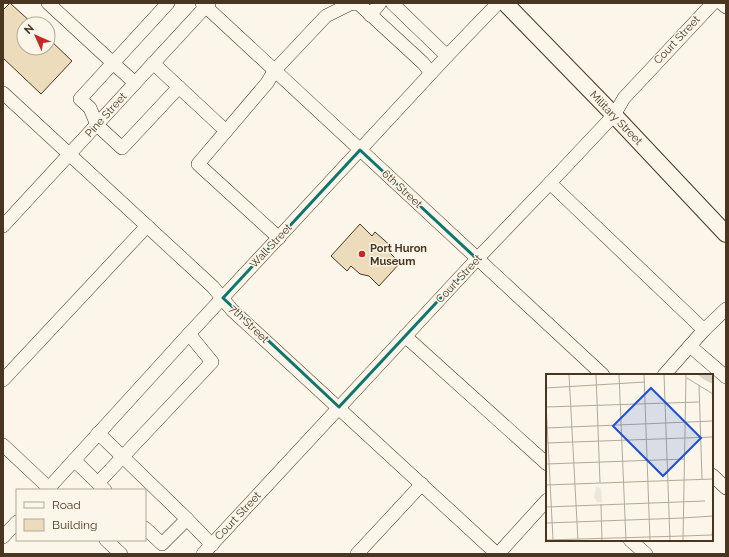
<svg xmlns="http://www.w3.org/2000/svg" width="729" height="557" font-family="Raleway,sans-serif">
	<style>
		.building { fill: #ecdcbc; stroke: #4a3520 }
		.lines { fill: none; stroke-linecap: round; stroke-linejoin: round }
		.minor-casing { stroke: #4a3520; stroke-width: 14 }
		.major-casing { stroke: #4a3520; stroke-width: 18 }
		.minor { stroke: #fbf6e9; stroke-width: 13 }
		.major { stroke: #fbf6e9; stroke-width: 16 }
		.marked { fill: none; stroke: #0f766e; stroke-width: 3; stroke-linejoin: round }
		.poi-dot { fill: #c62828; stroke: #fbf6e9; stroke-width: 1.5 }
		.labels { text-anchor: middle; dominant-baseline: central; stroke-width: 3; stroke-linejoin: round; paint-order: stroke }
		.street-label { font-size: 11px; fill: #4a3520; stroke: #fbf6e9 }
		.poi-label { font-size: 11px; font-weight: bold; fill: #4a3520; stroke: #fbf6e9; text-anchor: start }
		.inset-road { fill: none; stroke: #b4a999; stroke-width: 1 }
		.view { fill: #1d4ed8; fill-opacity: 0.15; stroke: #1d4ed8; stroke-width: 2 }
		.inset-edge { fill: none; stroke: #4a3520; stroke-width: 2 }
	</style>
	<rect width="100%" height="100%" fill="#fbf6e9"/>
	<g class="building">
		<path d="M10 3 33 24H24V48H48V38L72 61 41 94 3 58V10Z"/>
		<path d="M360 224 372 236 375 232 392 247 388 251 400 263 379 286 369 276 360 274 351 266 347 271 331 256Z"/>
	</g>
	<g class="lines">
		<g class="minor-casing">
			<g id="minor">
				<path d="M48 3 113 63 168 3"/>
				<path d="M202 3 603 375"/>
				<path d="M392 3 447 56"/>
				<path d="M721 3 726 7"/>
				<path d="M370 15 380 3"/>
				<path d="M153 63 226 131"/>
				<path d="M135 83 113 63 80 99 90 108 97 125 122 148 179 87"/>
				<path d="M3 93 213 287 232 310 497 554"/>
				<path d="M550 183 704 330"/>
				<path d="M3 226 209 3"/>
				<path d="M279 238 198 164 267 83 275 70 326 16 352 3 359 4 423 63 431 73"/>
				<path d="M405 336 547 464"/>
				<path d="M690 346 726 377"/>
				<path d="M664 375 704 330 726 309"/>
				<path d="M3 380 147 226"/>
				<path d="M98 433 187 519 162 544 145 528"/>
				<path d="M3 445 51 490"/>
				<path d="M74 460 105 490"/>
				<path d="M712 475 726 488"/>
				<path d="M98 483 212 362 189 334"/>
				<path d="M47 490 189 334 447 56 498 3"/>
				<path d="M187 519 212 545"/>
				<path d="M3 537 17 522"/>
				<path d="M106 540 121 554"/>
				<path d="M630 540 646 554"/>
				<path d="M203 554 477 259 550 183 614 115 624 98 713 3"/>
				<path d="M357 554 422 484"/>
				<path d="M498 554 547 500"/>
			</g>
		</g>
		<g class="major-casing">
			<path id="major" d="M505 3 614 115 726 234"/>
		</g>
		<use href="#minor" class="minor"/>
		<use href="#major" class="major"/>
	</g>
	<path class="marked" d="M360 150 477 259 339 407 223 298Z"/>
	<circle class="poi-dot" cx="362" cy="254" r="4"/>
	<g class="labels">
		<g class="street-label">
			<text transform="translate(677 40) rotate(-47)">Court Street</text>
			<text transform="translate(106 115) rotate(-48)">Pine Street</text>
			<text transform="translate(616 118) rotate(46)">Military Street</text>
			<text transform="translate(402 189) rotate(43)">6th Street</text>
			<text transform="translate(271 246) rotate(-47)">Wall Street</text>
			<text transform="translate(459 279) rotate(-47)">Court Street</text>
			<text transform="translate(249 324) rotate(44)">7th Street</text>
			<text transform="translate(238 516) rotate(-47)">Court Street</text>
		</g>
		<g class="poi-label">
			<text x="370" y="248">Port Huron<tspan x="370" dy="13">Museum</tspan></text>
		</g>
	</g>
	<g transform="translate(546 374)">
		<rect width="167" height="167" fill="#fbf6e9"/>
		<path d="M50 112 55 115 56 128H51L48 123Z" fill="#ede6d9"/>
		<path d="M151 0H167V10L157 5Z" fill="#dcd4c6"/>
		<path class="inset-road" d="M23 0 32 167M50 0 54 109M73 0 80 167M98 0 104 167M118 0 124 167M141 4 167 20M153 11 156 105M0 14 99 8M0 29 7 166M0 33 153 28M0 54 167 47M0 69 167 63M0 90 139 85M0 111 167 105M55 130 56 167M0 133 159 127M137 144 167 142M0 149 137 144M137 162 166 161 167 154M0 166 137 162M137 167 140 0"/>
		<path class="view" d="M105 14 155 64 117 102 67 52Z"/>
		<rect width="167" height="167" class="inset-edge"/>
	</g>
	<rect width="729" height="557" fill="none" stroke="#4a3520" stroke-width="8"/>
	<rect x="16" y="489" width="130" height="52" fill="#fbf6e9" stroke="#b4a999"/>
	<rect x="24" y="502" width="20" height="6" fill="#fbf6e9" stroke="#b4a999"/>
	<text x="52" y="509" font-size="12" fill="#4a3520">Road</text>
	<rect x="24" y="519" width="20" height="12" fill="#ecdcbc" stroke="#b4a999"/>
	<text x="52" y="529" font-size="12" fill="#4a3520">Building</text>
	<g transform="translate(36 36) rotate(315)"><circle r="19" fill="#fbf6e9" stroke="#b4a999"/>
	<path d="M0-3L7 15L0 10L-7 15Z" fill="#c62828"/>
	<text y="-6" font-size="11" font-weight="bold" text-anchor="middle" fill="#4a3520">N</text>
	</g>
</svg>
